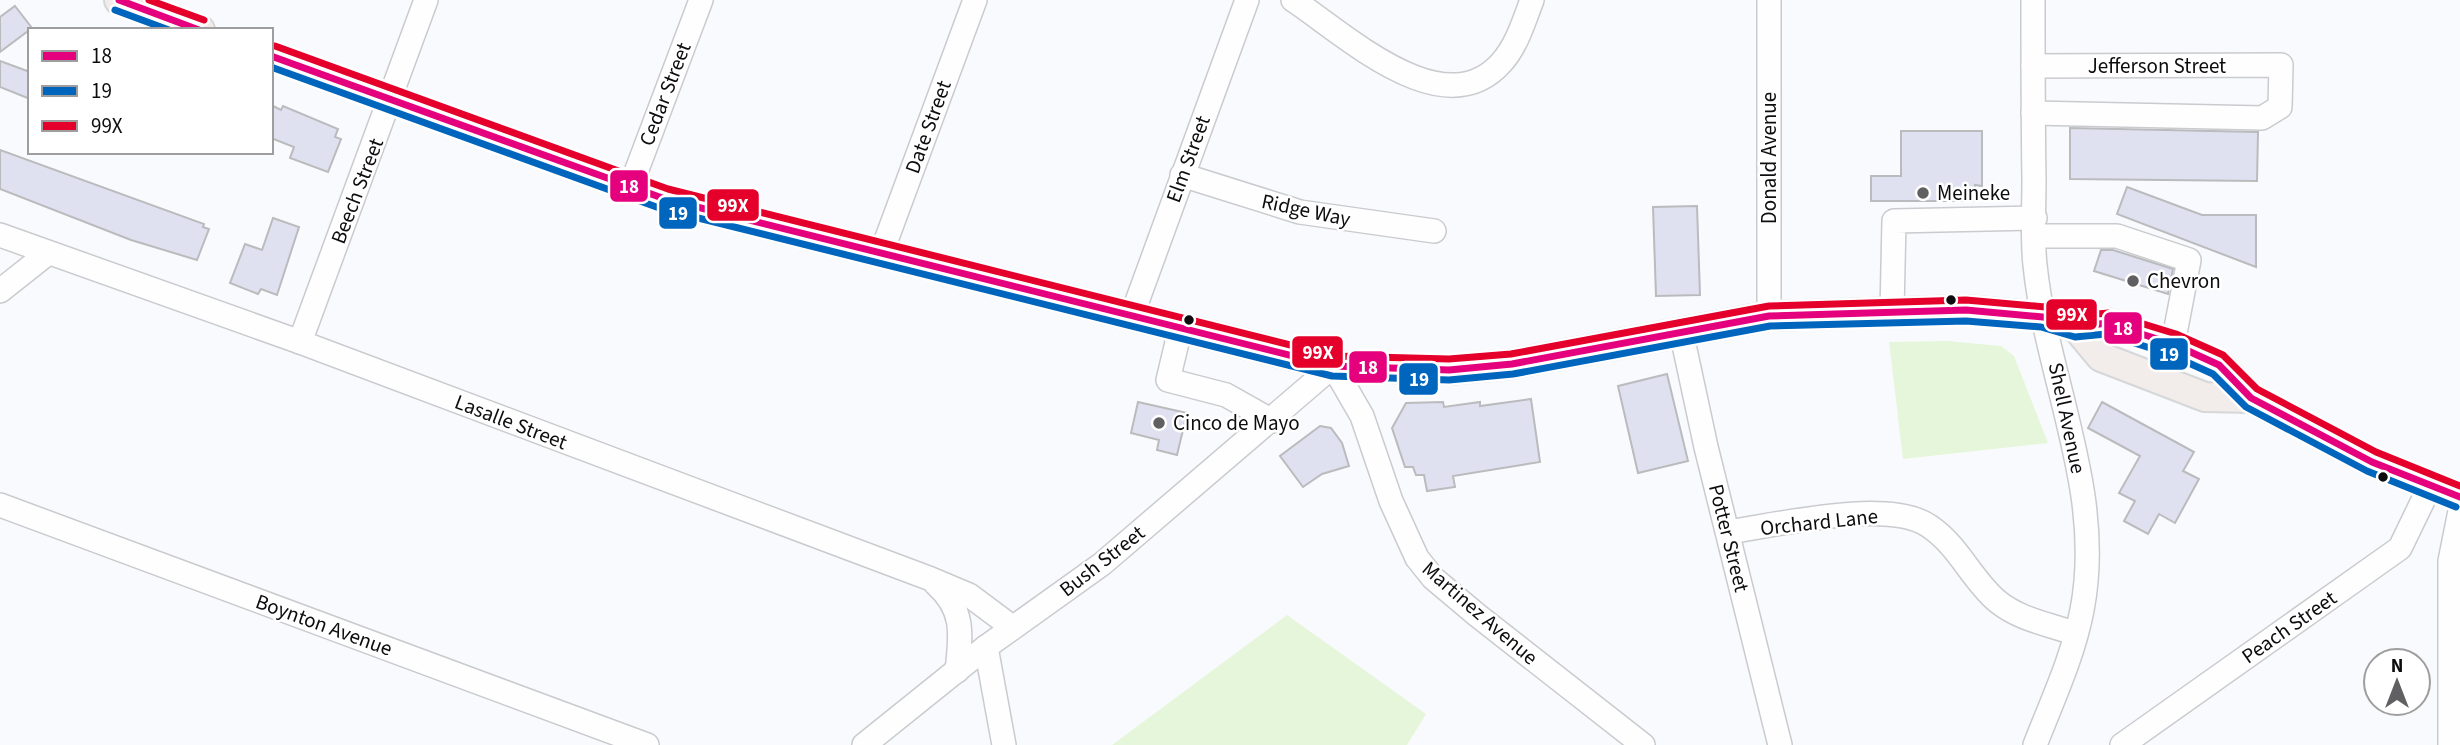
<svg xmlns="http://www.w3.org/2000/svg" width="2460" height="745" font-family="'Source Sans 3',sans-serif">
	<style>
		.green { fill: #e6f6da }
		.building { fill: #e0e1f0; stroke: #babbbd; stroke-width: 2 }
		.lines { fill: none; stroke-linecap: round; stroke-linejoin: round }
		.minor-casing { stroke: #cacbce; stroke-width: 26 }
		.major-casing { stroke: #d6d7d8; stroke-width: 32 }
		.minor { stroke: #fefeff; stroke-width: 23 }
		.major { stroke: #f2ecea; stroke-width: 28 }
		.bus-1-casing { stroke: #fff; stroke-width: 12 }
		.bus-2-casing { stroke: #fff; stroke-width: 12 }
		.bus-3-casing { stroke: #fff; stroke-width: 12 }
		.bus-1 { stroke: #e5007d; stroke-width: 7 }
		.bus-2 { stroke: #0065bd; stroke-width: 7 }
		.bus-3 { stroke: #e4002b; stroke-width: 7 }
		.poi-dot { fill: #606062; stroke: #fff; stroke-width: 2.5 }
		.bus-dot { fill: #0d0d0f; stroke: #fff; stroke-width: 2.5 }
		.labels { text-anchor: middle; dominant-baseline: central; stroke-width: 5; stroke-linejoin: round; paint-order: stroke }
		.street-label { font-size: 21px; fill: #0d0d0f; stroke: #fff }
		.poi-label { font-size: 21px; fill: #0d0d0f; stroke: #fff; text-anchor: start }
		.line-badge { stroke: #fff; stroke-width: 2.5 }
		.badge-label { font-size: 19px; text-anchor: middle; font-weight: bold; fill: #fff }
	</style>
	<rect width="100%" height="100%" fill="#f9fafd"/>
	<g class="green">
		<path d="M1947 341 2001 346 2014 356 2048 443 1903 459 1889 342Z"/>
		<path d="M1287 615 1426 714 1407 745H1112Z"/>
	</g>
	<g class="building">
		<path d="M15 6 32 28 0 52V17Z"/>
		<path d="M0 61 30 72V99L0 87Z"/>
		<path d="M271 105 281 110 283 106 338 129 335 137 341 139 328 172 290 158 294 147 271 138Z"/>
		<path d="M2070 128 2258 132 2257 181 2070 179Z"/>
		<path d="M1901 131H1982V186L1975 185V201H1871V176H1901Z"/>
		<path d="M0 150 204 224 203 227 209 229 197 260 131 240 0 189Z"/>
		<path d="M2127 187 2202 215H2256V267L2117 214Z"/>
		<path d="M1697 206 1700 295 1656 296 1653 207Z"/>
		<path d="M273 218 299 227 277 295 261 289 258 294 230 283 245 244 262 250Z"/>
		<path d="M2101 250H2113L2173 269 2168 294 2094 271Z"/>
		<path d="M1667 374 1688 461 1638 473 1618 386Z"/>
		<path d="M1531 399 1540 462 1453 476 1455 487 1427 491 1424 475H1416L1413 467H1405L1392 428 1406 403 1443 402 1444 407 1480 402V406Z"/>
		<path d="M1138 402 1187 413 1177 455 1157 450 1159 440 1131 433Z"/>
		<path d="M2102 402 2194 452 2183 471 2199 479 2175 523 2159 514 2148 534 2124 521 2135 501 2119 493 2140 456 2088 428Z"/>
		<path d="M1320 426 1331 428 1342 443 1349 466 1322 474 1303 487 1280 456Z"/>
	</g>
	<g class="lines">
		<g class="minor-casing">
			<g id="minor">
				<path d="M1293 0C1346 35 1444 128 1502 62 1517 45 1524 21 1532 0"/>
				<path d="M1769 0V316"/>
				<path d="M2033 0C2033 60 2033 120 2034 180 2034 208 2032 238 2035 265 2047 381 2105 492 2082 610 2073 657 2052 701 2035 745"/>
				<path d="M2033 66 2281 65 2280 107 2262 118 2033 113"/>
				<path d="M1182 175 1300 212 1434 231"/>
				<path d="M630 188 701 0"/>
				<path d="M0 235 300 342 931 579 969 595 1012 627"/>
				<path d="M2035 236H2117L2189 260 2173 344"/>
				<path d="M881 254 975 0"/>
				<path d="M0 291 48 253"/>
				<path d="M1892 311 1894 221 2035 218"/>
				<path d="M1131 318 1247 0"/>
				<path d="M1180 330 1168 380 1226 395 1272 421"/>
				<path d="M1681 331 1706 447 1780 745"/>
				<path d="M300 342 426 0"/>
				<path d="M0 505 647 745"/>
				<path d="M1728 532C1777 525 1888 498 1929 526 1959 546 1971 579 1997 601 2020 620 2049 624 2076 634"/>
				<path d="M936 584C965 610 961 635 957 671"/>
				<path d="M986 647 1004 745"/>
				<path d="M864 745 986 647 1102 564 1333 366 1362 416 1391 501 1417 558 1433 578 1477 615 1643 745"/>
				<path d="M2122 745 2400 548 2430 486"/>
				<path d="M2450 745V561L2460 511"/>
			</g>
		</g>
		<g class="major-casing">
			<g id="major">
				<path d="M119 0 200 30"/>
				<path d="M271 56 665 199 1333 366 1449 370 1512 364 1769 316 1966 310 2043 317 2076 327 2107 323 2173 344 2219 365 2251 398 2372 462 2460 497"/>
				<path d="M2076 327 2101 357 2205 397 2251 398"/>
			</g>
		</g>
		<use href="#minor" class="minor"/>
		<use href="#major" class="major"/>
		<g class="bus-1-casing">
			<g id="bus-1">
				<path d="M119 0 199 30"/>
				<path d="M271 56 665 199 1333 366 1449 370 1512 364 1769 316 1966 310 2043 317 2076 327 2107 323 2173 344 2219 365 2251 398 2372 462 2460 497"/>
			</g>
		</g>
		<g class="bus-2-casing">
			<g id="bus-2">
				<path d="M115 10 169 30"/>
				<path d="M271 67 662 209 1332 376 1449 380 1513 374 1770 326 1966 321 2041 327 2075 337 2106 334 2169 354 2213 374 2246 407 2367 471 2456 507"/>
			</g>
		</g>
		<g class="bus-3-casing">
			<g id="bus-3">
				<path d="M149 0 204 20"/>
				<path d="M275 46 668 189 1334 356 1449 359 1511 354 1769 306 1966 300 2045 307 2077 316 2108 313 2176 334 2223 355 2257 389 2376 452 2460 486"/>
			</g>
		</g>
		<use href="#bus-1" class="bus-1"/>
		<use href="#bus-2" class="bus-2"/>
		<use href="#bus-3" class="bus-3"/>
	</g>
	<g class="poi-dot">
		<circle cx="1923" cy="193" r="7"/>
		<circle cx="2133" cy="281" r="7"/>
		<circle cx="1159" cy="423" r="7"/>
	</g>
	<g class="bus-dot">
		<circle cx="1951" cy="300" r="6"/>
		<circle cx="1189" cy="320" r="6"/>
		<circle cx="2383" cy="477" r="6"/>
	</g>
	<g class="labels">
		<g class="street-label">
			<text x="2157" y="66">Jefferson Street</text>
			<text transform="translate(665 94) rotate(-69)">Cedar Street</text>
			<text transform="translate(928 127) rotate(-70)">Date Street</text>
			<text transform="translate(1769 158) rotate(-90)">Donald Avenue</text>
			<text transform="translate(1188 159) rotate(-70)">Elm Street</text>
			<text transform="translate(357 191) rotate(-69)">Beech Street</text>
			<text transform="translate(1306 210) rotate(12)">Ridge Way</text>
			<text transform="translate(2067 418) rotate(78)">Shell Avenue</text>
			<text transform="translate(511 422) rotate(21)">Lasalle Street</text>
			<text transform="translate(1819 522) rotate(-6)">Orchard Lane</text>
			<text transform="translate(1729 538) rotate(76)">Potter Street</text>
			<text transform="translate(1102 561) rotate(-38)">Bush Street</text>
			<text transform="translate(1480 613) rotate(41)">Martinez Avenue</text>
			<text transform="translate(324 625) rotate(20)">Boynton Avenue</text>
			<text transform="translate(2289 627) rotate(-35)">Peach Street</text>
		</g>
		<g class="poi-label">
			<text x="1937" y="193">Meineke</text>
			<text x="2147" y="281">Chevron</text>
			<text x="1173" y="423">Cinco de Mayo</text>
		</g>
	</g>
	<g class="line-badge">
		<rect x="609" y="169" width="40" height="34" rx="7" fill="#e5007d"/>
		<rect x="706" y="188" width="54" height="34" rx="7" fill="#e4002b"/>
		<rect x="658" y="196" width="40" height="34" rx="7" fill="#0065bd"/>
		<rect x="2045" y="298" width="53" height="33" rx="7" fill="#e4002b"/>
		<rect x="2103" y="311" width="40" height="34" rx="7" fill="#e5007d"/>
		<rect x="1291" y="335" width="53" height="34" rx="7" fill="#e4002b"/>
		<rect x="2149" y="337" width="40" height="34" rx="7" fill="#0065bd"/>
		<rect x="1348" y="350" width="40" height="34" rx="7" fill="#e5007d"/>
		<rect x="1398" y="362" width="41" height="34" rx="7" fill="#0065bd"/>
	</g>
	<g class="badge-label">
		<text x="629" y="193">18</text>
		<text x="733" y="212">99X</text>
		<text x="678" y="220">19</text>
		<text x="2072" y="321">99X</text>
		<text x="2123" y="335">18</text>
		<text x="1318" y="359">99X</text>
		<text x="2169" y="361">19</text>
		<text x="1368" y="374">18</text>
		<text x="1419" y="386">19</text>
	</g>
	<rect x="28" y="28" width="245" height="126" fill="#ffffff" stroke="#9e9e9f" stroke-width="2"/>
	<rect x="42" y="51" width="35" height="10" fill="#e5007d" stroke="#9e9e9f" stroke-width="2"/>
	<text x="91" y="63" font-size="21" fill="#0d0d0f">18</text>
	<rect x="42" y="86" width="35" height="10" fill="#0065bd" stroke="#9e9e9f" stroke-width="2"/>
	<text x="91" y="98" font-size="21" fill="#0d0d0f">19</text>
	<rect x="42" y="121" width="35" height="10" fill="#e4002b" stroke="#9e9e9f" stroke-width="2"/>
	<text x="91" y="133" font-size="21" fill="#0d0d0f">99X</text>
	<g transform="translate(2397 682)"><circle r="33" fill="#ffffff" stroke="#9e9e9f" stroke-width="2"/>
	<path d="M0-5L12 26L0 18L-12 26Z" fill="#606062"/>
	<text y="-10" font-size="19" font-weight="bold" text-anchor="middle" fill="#0d0d0f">N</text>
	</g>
</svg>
